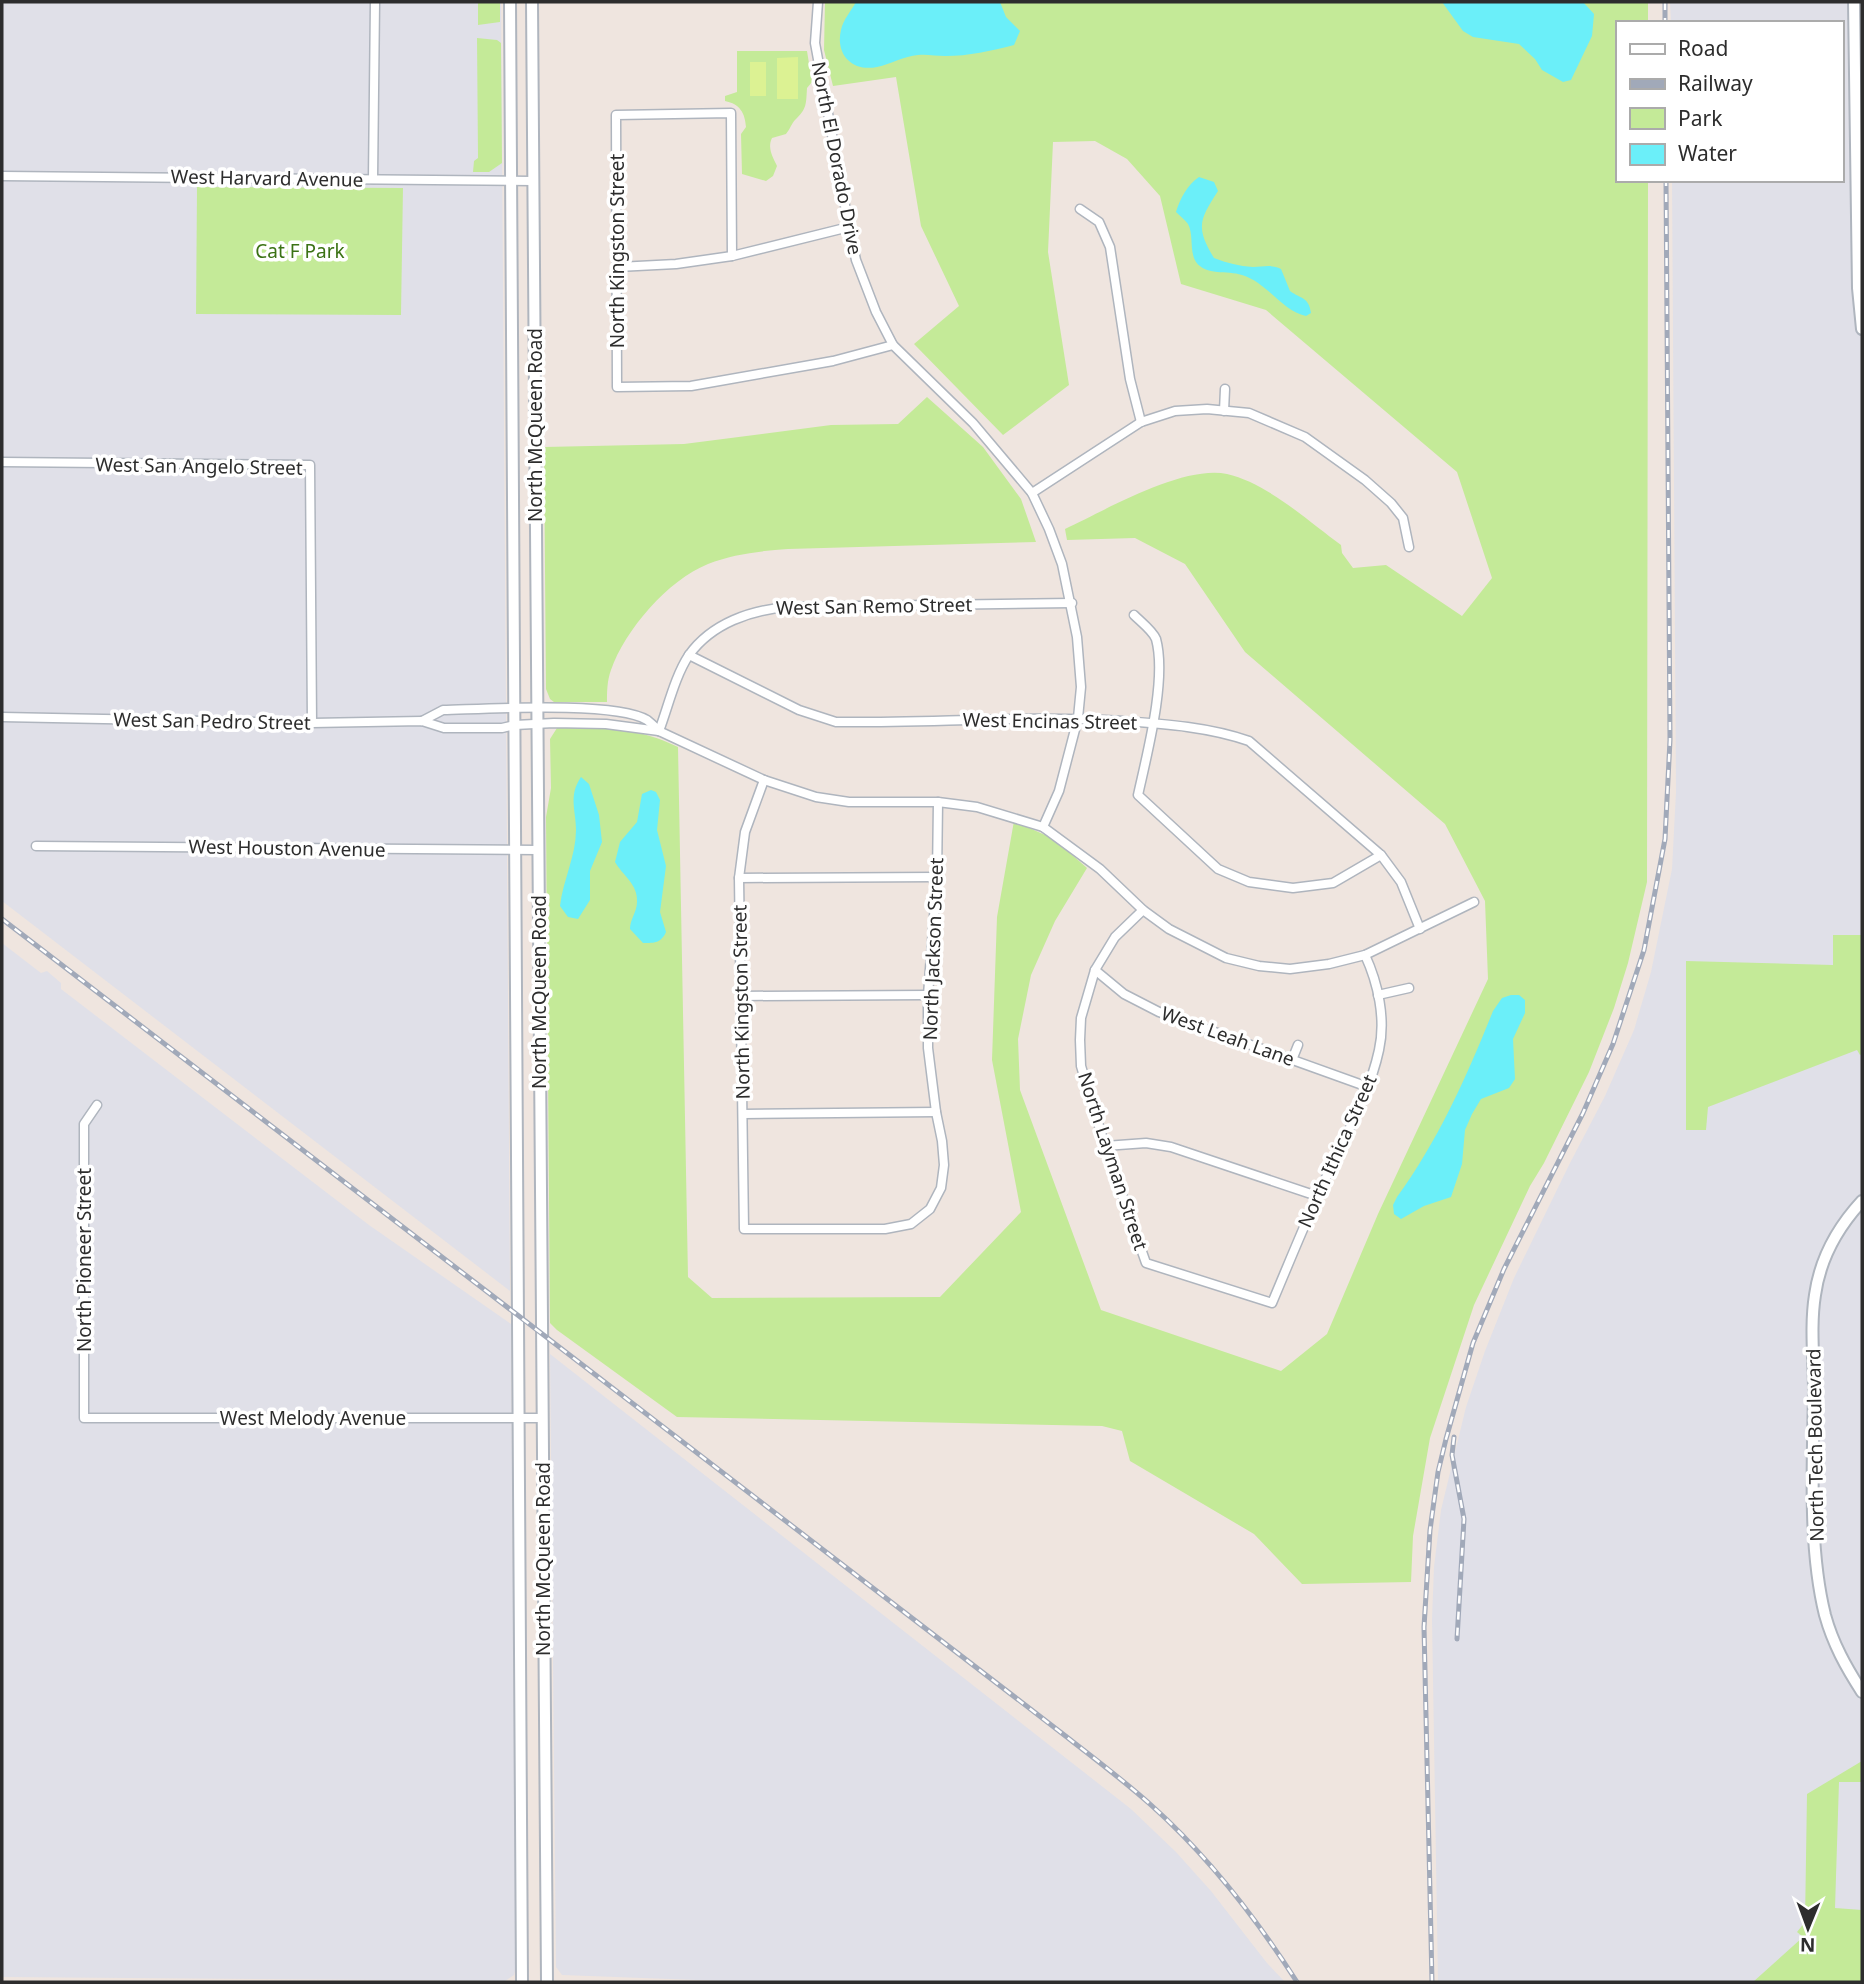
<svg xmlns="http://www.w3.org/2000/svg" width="1864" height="1984" font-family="'Noto Sans',sans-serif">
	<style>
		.industrial { fill: #e0e0e8 }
		.green { fill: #c4ea98 }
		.pitch { fill: #dcf293 }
		.water { fill: #6beff9 }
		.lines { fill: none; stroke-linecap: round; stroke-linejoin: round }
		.street-casing { stroke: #afb5be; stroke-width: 11 }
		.secondary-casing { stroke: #afb5be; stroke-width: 14 }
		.street { stroke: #fff; stroke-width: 8 }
		.secondary { stroke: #fff; stroke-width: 10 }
		.rail-casing { stroke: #a1a9b9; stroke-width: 5 }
		.rail { stroke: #fff; stroke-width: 2.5; stroke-dasharray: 8; stroke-linecap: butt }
		.labels { text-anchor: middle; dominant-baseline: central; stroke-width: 7; stroke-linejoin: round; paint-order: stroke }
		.street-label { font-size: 19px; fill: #2d2d2d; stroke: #fff }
		.park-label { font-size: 19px; fill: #3b7215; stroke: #fff }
	</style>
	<rect width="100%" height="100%" fill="#efe5df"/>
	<g class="industrial">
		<path d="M2 2H501L510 1291 2 901Z"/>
		<path d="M1670 2H1862V1982H1438L1432 1619 1434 1567 1441 1510 1466 1407 1485 1351 1514 1278 1570 1163 1605 1096 1634 1030 1651 972 1672 869 1676 792 1672 180H1841V23H1671Z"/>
		<path d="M2 943 41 973 47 971 61 983V989L369 1225 511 1324 516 1967 514 1975 505 1981 2 1977Z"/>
		<path d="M550 1354 1131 1809 1176 1852 1211 1891 1267 1963 1285 1982H750L562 1975 556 1967Z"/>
	</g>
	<g class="green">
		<path d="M478 2H500V22L478 25Z"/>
		<path d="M825 2H1648V23H1617V180H1648L1647 882 1628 963 1614 1008 1589 1072 1544 1163 1530 1186 1474 1305 1430 1438 1413 1536 1411 1582 1302 1584 1254 1534 1130 1461 1122 1431 1102 1426 677 1417 557 1330 550 1323 546 817 551 788 550 739 557 728C594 720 645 731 678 747L688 1277 712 1298 940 1297 1021 1212 992 1060 997 917 1014 821 1054 839 1087 868 1055 921 1031 975 1018 1039 1020 1090 1101 1310 1281 1371 1327 1334 1378 1214 1488 979 1485 901 1445 824 1245 652 1185 564 1135 538 1067 540 1065 529C1106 510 1182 465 1227 474 1267 483 1308 521 1341 545L1342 553 1353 568 1386 565 1462 616 1492 578 1457 472 1266 310 1181 284 1160 196 1127 159 1095 141 1053 142 1048 252 1069 385 1003 435 914 344 959 306 921 226 896 77 833 86 824 50Z"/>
		<path d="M477 38 497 40 501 43 502 163 489 172H473L474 161 478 158Z"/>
		<path d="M737 51H807L812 82 807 88C806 104 807 109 795 120 792 123 790 129 786 134L772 138C767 148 773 157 777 166L773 176 766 181 742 174 741 134 746 127C745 113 740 104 725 101V96L737 92Z"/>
		<path d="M197 187 403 188 401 315 196 314Z"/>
		<path d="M927 397 983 447 1021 499 1036 542 788 549C760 551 733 554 708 564 668 580 625 630 611 670 607 681 607 692 607 702H554L550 699 546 689 544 447 684 444 831 425 898 424Z"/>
		<path d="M1833 935H1861L1862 1054 1860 1055 1857 1050 1708 1107 1706 1130H1686V961L1833 965Z"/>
		<path d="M1862 1761V1782H1839L1835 1908 1862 1910V1982H1753L1803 1937 1797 1932 1805 1922 1807 1794Z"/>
	</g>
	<g class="pitch">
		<path d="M798 57V99H777V58Z"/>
		<rect x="750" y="62" width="16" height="34"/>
	</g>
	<g class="water">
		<path d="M856 2H1000L1006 17 1020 31 1014 45C991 51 969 56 945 56 936 56 927 54 918 55 904 56 891 64 877 67 853 72 835 55 841 30 843 20 851 11 856 2Z"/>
		<path d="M1442 2H1583L1594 14 1592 36 1571 80 1563 82 1542 70 1535 59 1519 44 1473 37 1463 31Z"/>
		<path d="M1199 177 1214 182 1218 191C1200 219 1195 227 1214 258 1227 263 1239 266 1253 267 1263 267 1272 264 1281 269L1290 291C1301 299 1309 297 1311 313L1306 316C1282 311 1268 283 1242 275 1227 270 1206 276 1196 262 1189 251 1194 235 1188 224 1185 220 1180 216 1176 212 1180 199 1187 185 1199 177Z"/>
		<path d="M581 777 589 784 599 815 602 842 590 871V900L578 919 568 917 560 906C563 880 576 856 576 830 576 810 568 796 581 777Z"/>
		<path d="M651 790 656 792 660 800 657 830 666 866 660 912 666 932C661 943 655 943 643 943L630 929C630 919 637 912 637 902 638 884 623 876 615 862L620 842 637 822 642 794Z"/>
		<path d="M1511 995H1519L1525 1000V1013L1513 1039 1515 1079 1509 1088 1481 1099 1472 1114 1465 1130 1462 1164 1451 1197 1424 1206 1401 1219 1394 1214 1393 1205 1397 1197C1438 1141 1467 1076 1493 1011L1502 998Z"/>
	</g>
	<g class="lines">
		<g class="street-casing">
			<g id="street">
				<path d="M818 2 815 43 849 227 856 260 876 312 893 345 973 423 1032 493 1049 529 1062 564 1077 637 1081 687 1078 718 1059 791 1043 827"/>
				<path d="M2 176 533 181"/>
				<path d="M373 179 375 2"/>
				<path d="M1080 209 1099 222 1110 247 1130 379 1141 422"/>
				<path d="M732 256 731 113 616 115 617 387 691 386 833 361 893 345"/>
				<path d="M618 267 676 264 732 256 849 227"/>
				<path d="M1224 411 1225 389"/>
				<path d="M2 462 310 465 312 723"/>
				<path d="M1032 493 1141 422 1175 411 1207 409 1249 413 1305 437 1365 480 1391 503 1403 518 1409 547"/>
				<path d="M1134 615C1140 621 1153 631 1156 639 1167 679 1147 754 1138 795L1218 869 1249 882 1293 888 1333 883 1381 855"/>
				<path d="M689 655 799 710 836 722C932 723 1028 715 1123 721 1165 724 1209 727 1249 741L1381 855 1401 882 1420 929"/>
				<path d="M2 717 312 723 422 721 444 728H502L515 725 554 723 606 724 659 731 764 780 816 797 849 802H938L977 807 1043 827 1100 869 1143 910 1169 929 1226 958 1259 966 1290 969 1329 964 1365 955 1474 902"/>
				<path d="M422 721 443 710C486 709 615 701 647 720 651 723 655 727 659 731"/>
				<path d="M659 731C668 707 675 676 689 655 712 623 751 610 788 607L1072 603"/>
				<path d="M764 780 745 832 739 878 744 1229H885L911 1224 930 1209 941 1188 944 1165 942 1141 936 1112 928 1048V995L937 877 938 802"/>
				<path d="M36 846 538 850"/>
				<path d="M739 878 937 877"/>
				<path d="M1143 910 1115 937 1095 970 1081 1018 1080 1040 1081 1066 1105 1146 1146 1263 1272 1303C1291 1258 1309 1213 1330 1169 1348 1131 1370 1092 1379 1050 1386 1019 1378 983 1365 955"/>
				<path d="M1095 970 1124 994 1159 1012 1368 1087"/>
				<path d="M1378 995 1409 988"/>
				<path d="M740 996 928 995"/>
				<path d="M1292 1060 1298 1045"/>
				<path d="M97 1105 84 1124V1418H542"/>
				<path d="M743 1114 936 1112"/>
				<path d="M1105 1146 1146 1143 1171 1147 1317 1196"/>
			</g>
		</g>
		<g class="secondary-casing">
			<g id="secondary">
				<path d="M510 2 522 1982"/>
				<path d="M532 2 547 1982"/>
				<path d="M1854 2 1858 288 1862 329"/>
				<path d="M1862 1201C1838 1227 1820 1259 1815 1295 1810 1326 1814 1360 1814 1391 1813 1462 1808 1547 1825 1615 1833 1644 1846 1667 1862 1692"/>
			</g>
		</g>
		<use href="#street" class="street"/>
		<use href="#secondary" class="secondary"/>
		<g class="rail-casing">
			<g id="rail">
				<path d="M1665 2V23"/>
				<path d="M2 919 1059 1731C1090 1755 1122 1779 1151 1805 1208 1856 1256 1918 1297 1982"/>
				<path d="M1454 1437 1452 1455 1464 1519 1457 1639"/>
				<path d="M1432 1982 1424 1627 1430 1530 1438 1472 1446 1439 1473 1343 1504 1269 1583 1113 1613 1044 1644 950 1665 839 1670 740 1666 180"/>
			</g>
		</g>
		<use href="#rail" class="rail"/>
	</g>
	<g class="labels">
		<g class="street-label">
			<text transform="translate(837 158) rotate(79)">North El Dorado Drive</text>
			<text transform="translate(267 178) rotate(1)">West Harvard Avenue</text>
			<text transform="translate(617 251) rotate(-90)">North Kingston Street</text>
			<text transform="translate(535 425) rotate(-90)">North McQueen Road</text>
			<text transform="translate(199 466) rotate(1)">West San Angelo Street</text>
			<text transform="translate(874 606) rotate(-1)">West San Remo Street</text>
			<text transform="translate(212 721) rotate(1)">West San Pedro Street</text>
			<text transform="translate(1050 721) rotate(1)">West Encinas Street</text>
			<text transform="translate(287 848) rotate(1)">West Houston Avenue</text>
			<text transform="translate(933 949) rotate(-88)">North Jackson Street</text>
			<text transform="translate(539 992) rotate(-90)">North McQueen Road</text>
			<text transform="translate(741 1002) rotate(-91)">North Kingston Street</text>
			<text transform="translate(1228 1036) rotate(20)">West Leah Lane</text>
			<text transform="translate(1337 1151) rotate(-66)">North Ithica Street</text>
			<text transform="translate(1113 1161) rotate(72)">North Layman Street</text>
			<text transform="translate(84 1260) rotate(-90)">North Pioneer Street</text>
			<text x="313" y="1418">West Melody Avenue</text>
			<text transform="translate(1815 1445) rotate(-91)">North Tech Boulevard</text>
			<text transform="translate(543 1559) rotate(-90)">North McQueen Road</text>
		</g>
		<g class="park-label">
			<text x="300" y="251">Cat F Park</text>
		</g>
	</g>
	<rect width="1864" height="1984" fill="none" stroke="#2d2d2d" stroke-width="7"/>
	<rect x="1616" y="21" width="228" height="161" fill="#ffffff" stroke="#ababab" stroke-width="2"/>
	<rect x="1630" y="44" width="35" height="10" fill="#ffffff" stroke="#ababab" stroke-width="2"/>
	<text x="1678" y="56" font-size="21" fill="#2d2d2d">Road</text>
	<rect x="1630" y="79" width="35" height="10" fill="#a1a9b9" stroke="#ababab" stroke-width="2"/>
	<text x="1678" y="91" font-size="21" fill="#2d2d2d">Railway</text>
	<rect x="1630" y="108" width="35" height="21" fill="#c4ea98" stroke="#ababab" stroke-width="2"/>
	<text x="1678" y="126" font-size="21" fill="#2d2d2d">Park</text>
	<rect x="1630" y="144" width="35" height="21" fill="#6beff9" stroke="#ababab" stroke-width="2"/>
	<text x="1678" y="161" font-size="21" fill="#2d2d2d">Water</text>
	<g transform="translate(1808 1928) rotate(181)" stroke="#ffffff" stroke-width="5" paint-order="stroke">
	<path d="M0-5L12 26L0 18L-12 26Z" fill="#2d2d2d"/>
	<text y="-10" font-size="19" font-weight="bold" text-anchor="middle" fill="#2d2d2d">N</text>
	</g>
</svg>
